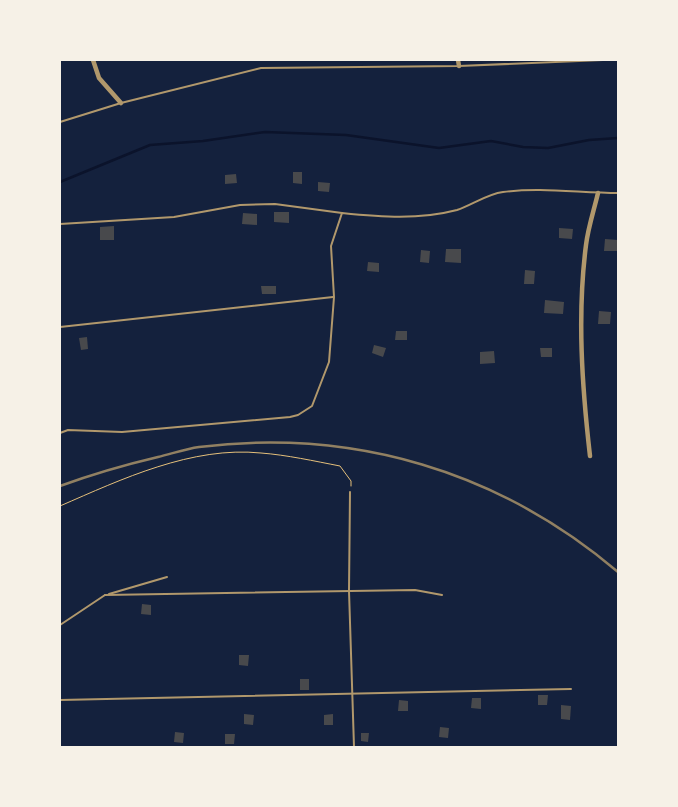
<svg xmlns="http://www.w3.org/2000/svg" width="678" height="807" font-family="'Roboto Condensed',sans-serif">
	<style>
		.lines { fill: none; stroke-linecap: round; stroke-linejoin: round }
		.stream { stroke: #0b132b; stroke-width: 2.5 }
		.building { fill: #48494c }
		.path { stroke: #e5c07b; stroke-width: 1 }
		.service { stroke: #b1986c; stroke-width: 2 }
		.minor { stroke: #b1986c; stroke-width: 4.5 }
		.rail { stroke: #918062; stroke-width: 2.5 }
	</style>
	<rect width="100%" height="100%" fill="#14213d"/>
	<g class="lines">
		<path class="stream" d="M60 182 150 145 203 141 265 132 346 135 439 148 491 141 523 147 548 148 589 140 618 138"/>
	</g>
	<g class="building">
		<path d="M293 172H302V184L293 183Z"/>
		<path d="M236 174 237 183 225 184V175Z"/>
		<path d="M318 182 330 183 329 192 318 191Z"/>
		<path d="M274 212H289V223L274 222Z"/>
		<path d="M243 213 257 214V225L242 224Z"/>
		<path d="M114 226V240H100V227Z"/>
		<path d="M559 228 573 229 572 239 559 238Z"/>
		<path d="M605 239 618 240V251H604Z"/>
		<path d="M446 249H461V263L445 262Z"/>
		<path d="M421 250 430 251 429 263 420 262Z"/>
		<path d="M368 262 379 263V272L367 271Z"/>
		<path d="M525 270 535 271 534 284H524Z"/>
		<path d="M261 286H276V294H262Z"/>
		<path d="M545 300 564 302 563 314 544 313Z"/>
		<path d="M599 311 611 312 610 324H598Z"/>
		<path d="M396 331H407V340H395Z"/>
		<path d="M87 337 88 349 81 350 79 338Z"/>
		<path d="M374 345 386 348 383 357 372 353Z"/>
		<path d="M540 348H552V357H541Z"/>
		<path d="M494 351 495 363 480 364V352Z"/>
		<path d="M142 604 151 605V615L141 614Z"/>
		<path d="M239 655H249L248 666 239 665Z"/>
		<rect x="300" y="679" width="9" height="11"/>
		<path d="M538 695H548L547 705H538Z"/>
		<path d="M472 698H481V709L471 708Z"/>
		<path d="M399 700 408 701V711H398Z"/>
		<path d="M561 705 571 706 570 720 561 719Z"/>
		<path d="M244 714 254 715 253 725 244 724Z"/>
		<path d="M333 714V725H324V715Z"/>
		<path d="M440 727 449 728 448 738 439 737Z"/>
		<path d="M175 732 184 733 183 743 174 742Z"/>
		<path d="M361 733H369L368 742 361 741Z"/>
		<path d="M225 734H235L234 744H225Z"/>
	</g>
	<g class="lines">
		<path class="path" d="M60 506C122 479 192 446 261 453 287 455 314 461 340 466L351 481V486"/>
		<g class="service">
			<path d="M60 122 121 103 261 68 459 66 603 60"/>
			<path d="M60 224 174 217 240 205 275 204 342 213"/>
			<path d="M60 327 333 297"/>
			<path d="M60 433 68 430 122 432 290 417 298 415 312 406 329 362 334 297 331 246 342 213C381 217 419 220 457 210 472 205 487 194 503 192 541 187 580 193 618 193"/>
			<path d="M350 492 349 591 354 747"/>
			<path d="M109 594 167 577"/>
			<path d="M105 595 415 590 442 595"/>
			<path d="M60 625 105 595"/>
			<path d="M60 700 571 689"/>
		</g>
		<g class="minor">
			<path d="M93 60 99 78 121 103"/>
			<path d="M458 60 459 66"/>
			<path d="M590 456C582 386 577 315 586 245 588 228 594 210 598 193"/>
		</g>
		<path class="rail" d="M60 486C93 474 124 465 158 457 171 454 185 449 199 447 354 428 499 471 618 572"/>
	</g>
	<rect width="678" height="807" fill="none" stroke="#f6f1e7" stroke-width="122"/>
</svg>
